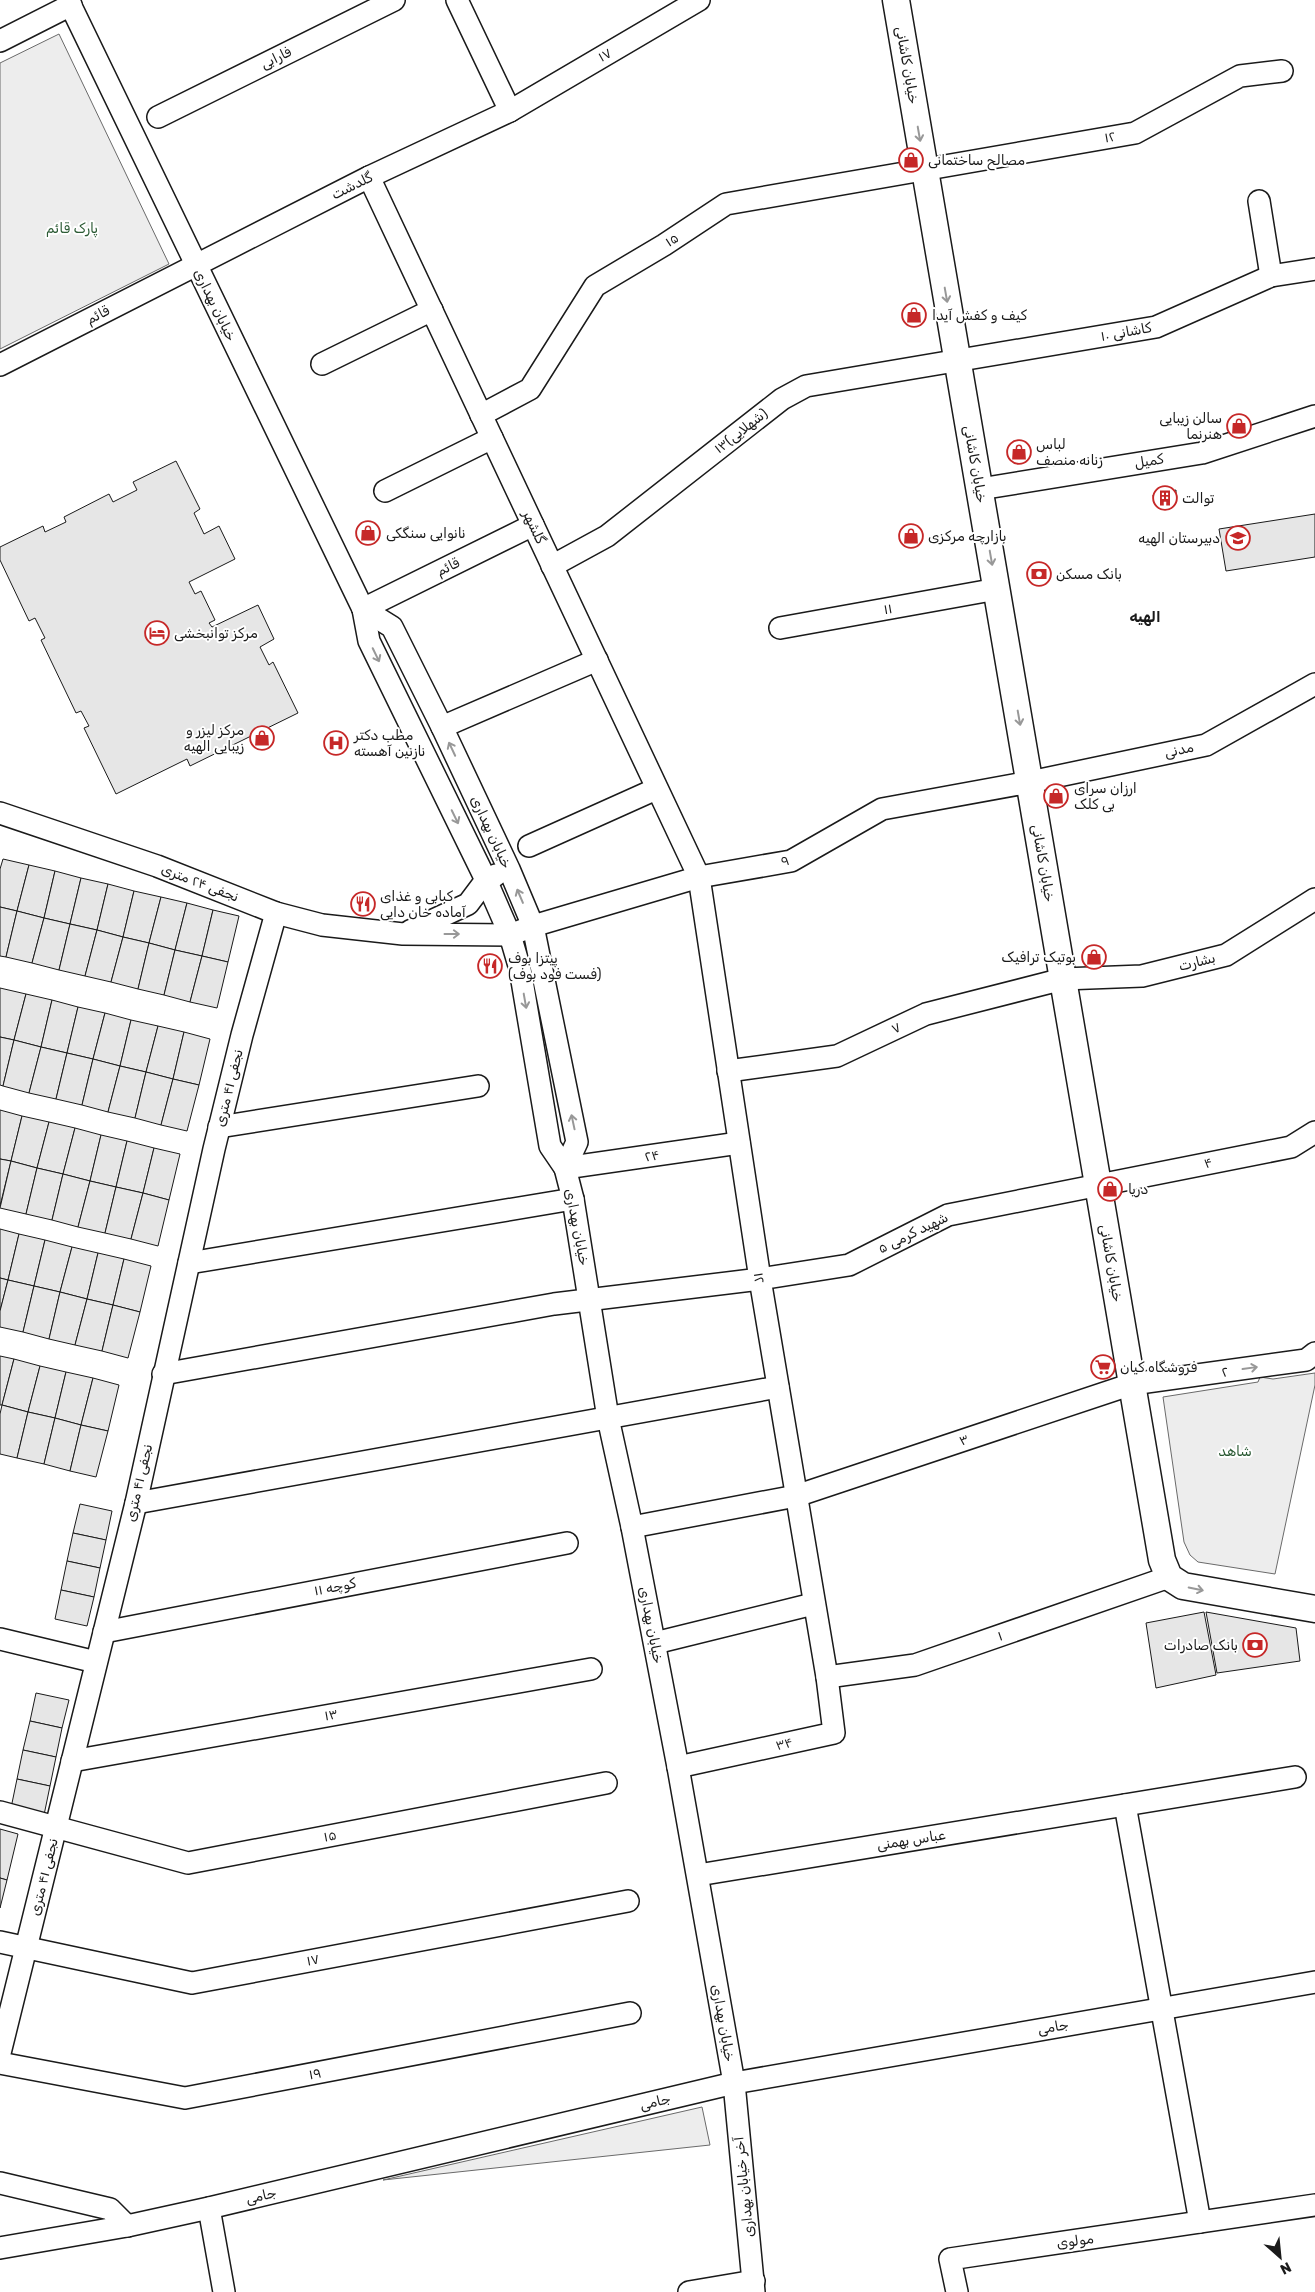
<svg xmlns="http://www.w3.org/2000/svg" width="1315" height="2292" font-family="Rubik,Cairo,sans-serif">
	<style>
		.built { fill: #ededed; stroke: #6a6a6a }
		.building { fill: #e6e6e6; stroke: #1a1a1a }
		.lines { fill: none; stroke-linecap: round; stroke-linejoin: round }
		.minor-casing { stroke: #1a1a1a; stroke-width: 24 }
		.major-casing { stroke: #1a1a1a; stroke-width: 29 }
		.minor { stroke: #fff; stroke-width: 21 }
		.major { stroke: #fff; stroke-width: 26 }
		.oneway { stroke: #989898 }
		.labels { text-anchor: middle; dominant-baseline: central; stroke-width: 4; stroke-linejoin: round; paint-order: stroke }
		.street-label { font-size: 14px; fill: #1a1a1a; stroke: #fff }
		.poi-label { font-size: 14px; fill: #1a1a1a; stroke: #fff; text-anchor: start }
		.park-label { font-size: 14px; fill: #2b5a34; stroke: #fff }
		.neighbourhood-label { font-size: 15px; font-weight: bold; fill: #1a1a1a; stroke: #fff }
	</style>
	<rect width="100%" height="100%" fill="#fff"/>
	<g class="built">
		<path d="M59 34 169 264 0 349V63Z"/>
		<path d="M1315 1373V1385L1275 1574 1198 1562 1190 1555 1184 1542 1163 1397 1258 1382 1260 1377 1273 1379Z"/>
		<path d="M702 2107 710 2145 383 2180Z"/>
	</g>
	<g class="building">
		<path d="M176 461 200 509 194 513 204 534 219 526 235 559 189 582 195 594 201 591 215 620 209 623 212 627 258 605 274 639 260 647 269 665 273 662 298 713 190 766 187 759 116 794 84 728 89 726 81 711 76 713 41 640 45 638 35 618 29 621 0 560V547L43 526 45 532 66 522 64 517 109 494 113 502 137 490 133 482Z"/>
		<path d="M1176 490V501L1155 504 1153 495Z"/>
		<path d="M1315 514V557L1226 571 1219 529Z"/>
		<path d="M3 859 29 865 17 911 0 907V869Z"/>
		<path d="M29 865 55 871 44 918 17 911Z"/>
		<path d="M55 871 81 878 70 924 44 918Z"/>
		<path d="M81 878 108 884 97 930 70 924Z"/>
		<path d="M108 884 134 891 123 937 97 930Z"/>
		<path d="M134 891 161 897 149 943 123 937Z"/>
		<path d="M161 897 187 903 175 950 149 943Z"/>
		<path d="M187 903 213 910 202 956 175 950Z"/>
		<path d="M0 907 17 911 6 957 0 956Z"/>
		<path d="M213 910 239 916 228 962 202 956Z"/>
		<path d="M17 911 44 918 32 963 6 957Z"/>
		<path d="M44 918 70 924 59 970 32 963Z"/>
		<path d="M70 924 97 930 85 976 59 970Z"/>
		<path d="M97 930 123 937 111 982 85 976Z"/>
		<path d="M123 937 149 943 138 989 111 982Z"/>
		<path d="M149 943 175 950 164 995 138 989Z"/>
		<path d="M175 950 202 956 190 1002 164 995Z"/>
		<path d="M202 956 228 962 217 1008 190 1002Z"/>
		<path d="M0 988 26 994 14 1040 0 1037Z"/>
		<path d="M26 994 52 1000 41 1047 14 1040Z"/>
		<path d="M52 1000 78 1007 67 1053 41 1047Z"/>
		<path d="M78 1007 105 1013 93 1059 67 1053Z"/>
		<path d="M105 1013 131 1020 120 1066 93 1059Z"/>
		<path d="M131 1020 158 1026 146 1072 120 1066Z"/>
		<path d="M158 1026 184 1032 173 1079 146 1072Z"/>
		<path d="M184 1032 210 1039 199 1085 173 1079Z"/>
		<path d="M0 1037 14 1040 3 1086 0 1085Z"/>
		<path d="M14 1040 41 1047 29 1093 3 1086Z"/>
		<path d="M41 1047 67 1053 56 1099 29 1093Z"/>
		<path d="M67 1053 93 1059 82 1105 56 1099Z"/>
		<path d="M93 1059 120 1066 108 1112 82 1105Z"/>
		<path d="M120 1066 146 1072 135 1118 108 1112Z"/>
		<path d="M146 1072 173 1079 161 1125 135 1118Z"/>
		<path d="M173 1079 199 1085 187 1131 161 1125Z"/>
		<path d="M0 1110 22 1116 11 1161 0 1159Z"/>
		<path d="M22 1116 49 1122 37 1168 11 1161Z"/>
		<path d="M49 1122 75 1128 63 1174 37 1168Z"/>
		<path d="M75 1128 101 1135 90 1181 63 1174Z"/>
		<path d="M101 1135 127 1141 116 1187 90 1181Z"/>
		<path d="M127 1141 154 1148 143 1193 116 1187Z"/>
		<path d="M154 1148 180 1154 169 1200 143 1193Z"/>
		<path d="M0 1159 11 1161 0 1206Z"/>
		<path d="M11 1161 37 1168 26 1214 0 1208Z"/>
		<path d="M37 1168 63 1174 52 1220 26 1214Z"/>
		<path d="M63 1174 90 1181 78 1227 52 1220Z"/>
		<path d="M90 1181 116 1187 105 1233 78 1227Z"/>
		<path d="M116 1187 143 1193 131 1239 105 1233Z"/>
		<path d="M143 1193 169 1200 158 1246 131 1239Z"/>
		<path d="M0 1229 19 1234 8 1280 0 1278Z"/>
		<path d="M19 1234 45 1240 34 1286 8 1280Z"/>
		<path d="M45 1240 72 1247 60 1292 34 1286Z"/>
		<path d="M72 1247 98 1253 87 1299 60 1292Z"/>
		<path d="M98 1253 124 1259 113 1305 87 1299Z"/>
		<path d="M124 1259 151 1266 140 1312 113 1305Z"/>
		<path d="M0 1278 8 1280 0 1311Z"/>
		<path d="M8 1280 34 1286 23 1332 0 1327V1311Z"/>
		<path d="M34 1286 60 1292 49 1339 23 1332Z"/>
		<path d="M60 1292 87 1299 75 1345 49 1339Z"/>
		<path d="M87 1299 113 1305 102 1351 75 1345Z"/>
		<path d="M113 1305 140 1312 128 1358 102 1351Z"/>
		<path d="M0 1356 14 1359 2 1405H0Z"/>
		<path d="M14 1359 40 1366 28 1412 2 1405Z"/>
		<path d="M40 1366 66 1372 55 1418 28 1412Z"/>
		<path d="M66 1372 93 1378 81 1425 55 1418Z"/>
		<path d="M93 1378 119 1385 108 1431 81 1425Z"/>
		<path d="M2 1405 28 1412 17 1458 0 1454V1414Z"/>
		<path d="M28 1412 55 1418 44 1464 17 1458Z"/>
		<path d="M55 1418 81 1425 70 1471 44 1464Z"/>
		<path d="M81 1425 108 1431 96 1477 70 1471Z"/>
		<path d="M80 1504 112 1511 106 1540 73 1533Z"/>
		<path d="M73 1533 106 1540 100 1568 67 1561Z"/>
		<path d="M67 1561 100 1568 94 1597 61 1590Z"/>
		<path d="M61 1590 94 1597 87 1626 55 1619Z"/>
		<path d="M1204 1612 1216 1675 1156 1688 1146 1623Z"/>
		<path d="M1206 1612 1296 1628 1300 1661 1217 1673Z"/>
		<path d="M36 1693 69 1700 62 1728 30 1721Z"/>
		<path d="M30 1721 62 1728 56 1757 23 1750Z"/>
		<path d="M23 1750 56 1757 50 1786 17 1779Z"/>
		<path d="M17 1779 50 1786 44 1815 11 1808Z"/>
		<path d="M0 1829 18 1834 7 1880 0 1878Z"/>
		<path d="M0 1878 7 1880 0 1908Z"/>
	</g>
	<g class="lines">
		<g class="minor-casing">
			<g id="minor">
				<path d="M68 0 363 609 369 641 486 880 510 935 520 969 550 1146 565 1168 573 1199 608 1418 632 1527 678 1767 734 2083 754 2292"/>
				<path d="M457 0 510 111"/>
				<path d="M0 41 71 5"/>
				<path d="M158 117 394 0"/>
				<path d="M369 177 699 877 760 1279 827 1677 834 1733 678 1767"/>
				<path d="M1259 201 1271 276"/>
				<path d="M322 364 432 310"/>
				<path d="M0 365 369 177 510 111 699 0"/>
				<path d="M481 415 530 389 595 286 664 245 726 204 1135 133 1240 76 1282 71"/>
				<path d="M980 489 1202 453 1315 416"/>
				<path d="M385 491 492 438"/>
				<path d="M552 566 607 536 782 399 806 386 1156 327 1271 276 1315 269"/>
				<path d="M363 609 392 627 442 727 509 869 533 926 577 1142 565 1168"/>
				<path d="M363 609 533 525"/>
				<path d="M780 628 997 589"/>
				<path d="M442 727 597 660"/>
				<path d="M0 813 157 866 276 913 322 925 403 934 510 935 533 926 699 877 791 861 882 809 1030 782 1206 745 1315 684"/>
				<path d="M529 846 656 789"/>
				<path d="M410 931 468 904 486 880 496 875"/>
				<path d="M728 1071 837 1056 926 1014 1063 979 1142 976 1226 955 1315 899"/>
				<path d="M219 1127 478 1086"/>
				<path d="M565 1168 739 1143"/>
				<path d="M189 1263 573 1199"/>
				<path d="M163 1374 554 1304 760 1279 849 1265 948 1215 1291 1147 1315 1132"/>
				<path d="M136 1503 778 1387"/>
				<path d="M632 1527 796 1496 1132 1384 1306 1360 1315 1353"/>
				<path d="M104 1632 567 1543"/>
				<path d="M0 1639 96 1662"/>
				<path d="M655 1643 813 1604"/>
				<path d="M827 1677 915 1665 1169 1577"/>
				<path d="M72 1761 591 1669"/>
				<path d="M1125 1805 1200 2222"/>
				<path d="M0 1812 188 1863 606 1783"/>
				<path d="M698 1875 1295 1777"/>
				<path d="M0 1942 192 1983 628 1901"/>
				<path d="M0 2053 136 1503 214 1149 242 1035 276 913"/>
				<path d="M0 2063 185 2098 630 2013"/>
				<path d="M0 2183 110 2209 127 2226"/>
				<path d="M209 2208 224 2292"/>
				<path d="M0 2248 127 2226 209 2208 734 2083 1315 1982"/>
				<path d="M689 2292 754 2281"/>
				<path d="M957 2292 950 2259 1315 2205"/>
			</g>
		</g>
		<g class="major-casing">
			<path id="major" d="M896 0 1162 1560 1169 1577 1183 1586 1315 1609"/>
		</g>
		<use href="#minor" class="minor"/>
		<use href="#major" class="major"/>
	</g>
	<defs><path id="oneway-shaft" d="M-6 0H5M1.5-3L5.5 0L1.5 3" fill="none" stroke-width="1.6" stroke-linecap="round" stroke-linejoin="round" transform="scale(1.25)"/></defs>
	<g class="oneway">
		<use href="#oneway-shaft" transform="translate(919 134) rotate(80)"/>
		<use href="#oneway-shaft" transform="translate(946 295) rotate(80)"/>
		<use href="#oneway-shaft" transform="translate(991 558) rotate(80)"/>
		<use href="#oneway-shaft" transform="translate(376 655) rotate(64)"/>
		<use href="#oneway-shaft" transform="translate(1019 718) rotate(80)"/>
		<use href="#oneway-shaft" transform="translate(452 749) rotate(-115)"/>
		<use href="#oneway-shaft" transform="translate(455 817) rotate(64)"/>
		<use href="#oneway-shaft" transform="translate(520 896) rotate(-113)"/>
		<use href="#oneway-shaft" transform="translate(452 934)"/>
		<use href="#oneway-shaft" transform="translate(525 1001) rotate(80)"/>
		<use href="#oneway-shaft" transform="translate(573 1122) rotate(-102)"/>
		<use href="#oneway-shaft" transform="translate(1250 1368) rotate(-8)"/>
		<use href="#oneway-shaft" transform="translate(1196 1589) rotate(12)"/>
	</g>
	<defs>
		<g id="shop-ring" transform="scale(1.25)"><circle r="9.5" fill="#fff" stroke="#c62828" stroke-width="1.5"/><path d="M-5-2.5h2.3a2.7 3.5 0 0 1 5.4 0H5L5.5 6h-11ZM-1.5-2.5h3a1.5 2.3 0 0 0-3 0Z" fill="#c62828"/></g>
		<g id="building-ring" transform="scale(1.25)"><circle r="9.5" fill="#fff" stroke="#c62828" stroke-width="1.5"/><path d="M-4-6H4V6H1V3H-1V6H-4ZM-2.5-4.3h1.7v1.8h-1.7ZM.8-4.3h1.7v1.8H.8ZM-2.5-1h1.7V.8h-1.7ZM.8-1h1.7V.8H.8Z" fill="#c62828"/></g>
		<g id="school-ring" transform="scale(1.25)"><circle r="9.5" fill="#fff" stroke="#c62828" stroke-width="1.5"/><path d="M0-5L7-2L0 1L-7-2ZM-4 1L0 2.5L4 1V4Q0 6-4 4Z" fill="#c62828"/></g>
		<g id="bank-ring" transform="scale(1.25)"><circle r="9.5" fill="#fff" stroke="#c62828" stroke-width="1.5"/><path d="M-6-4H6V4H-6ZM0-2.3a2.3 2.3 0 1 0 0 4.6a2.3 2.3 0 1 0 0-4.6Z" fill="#c62828"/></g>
		<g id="hotel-ring" transform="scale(1.25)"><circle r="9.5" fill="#fff" stroke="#c62828" stroke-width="1.5"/><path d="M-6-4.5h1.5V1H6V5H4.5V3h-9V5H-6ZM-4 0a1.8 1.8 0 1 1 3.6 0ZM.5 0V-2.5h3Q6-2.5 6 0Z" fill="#c62828"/></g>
		<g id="hospital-ring" transform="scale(1.25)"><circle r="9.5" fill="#fff" stroke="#c62828" stroke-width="1.5"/><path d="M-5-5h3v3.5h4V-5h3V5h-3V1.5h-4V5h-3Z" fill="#c62828"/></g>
		<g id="restaurant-ring" transform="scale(1.25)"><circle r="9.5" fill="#fff" stroke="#c62828" stroke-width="1.5"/><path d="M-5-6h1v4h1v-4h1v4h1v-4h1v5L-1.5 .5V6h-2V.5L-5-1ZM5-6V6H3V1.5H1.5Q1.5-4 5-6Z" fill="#c62828"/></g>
		<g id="supermarket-ring" transform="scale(1.25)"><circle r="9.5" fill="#fff" stroke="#c62828" stroke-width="1.5"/><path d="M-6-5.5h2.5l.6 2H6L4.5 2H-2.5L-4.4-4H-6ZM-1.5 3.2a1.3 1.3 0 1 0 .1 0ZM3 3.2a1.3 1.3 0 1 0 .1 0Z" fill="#c62828"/></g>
	</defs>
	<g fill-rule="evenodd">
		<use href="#shop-ring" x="911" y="160"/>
		<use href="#shop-ring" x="914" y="315"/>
		<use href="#shop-ring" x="1239" y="426"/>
		<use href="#shop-ring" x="1019" y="452"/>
		<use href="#building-ring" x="1165" y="498"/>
		<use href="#shop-ring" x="368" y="533"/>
		<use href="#shop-ring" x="911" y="536"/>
		<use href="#school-ring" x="1238" y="538"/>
		<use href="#bank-ring" x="1039" y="574"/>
		<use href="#hotel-ring" x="157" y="633"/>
		<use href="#shop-ring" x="262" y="738"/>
		<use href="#hospital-ring" x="336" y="743"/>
		<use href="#shop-ring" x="1056" y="796"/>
		<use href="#restaurant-ring" x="363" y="904"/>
		<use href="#shop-ring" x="1094" y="957"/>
		<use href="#restaurant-ring" x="490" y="966"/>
		<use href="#shop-ring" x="1110" y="1189"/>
		<use href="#supermarket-ring" x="1103" y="1367"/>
		<use href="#bank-ring" x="1255" y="1645"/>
	</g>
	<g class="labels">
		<g class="street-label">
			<text transform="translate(605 55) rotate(-30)">۱۷</text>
			<text transform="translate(276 58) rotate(-26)">فارابی</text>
			<text transform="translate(907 65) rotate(80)">خیابان کاشانی</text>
			<text transform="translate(1110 137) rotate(-10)">۱۲</text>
			<text transform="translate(352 186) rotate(-26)">گلدشت</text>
			<text transform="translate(672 240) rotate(-33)">۱۵</text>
			<text transform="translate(215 305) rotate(64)">خیابان بهداری</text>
			<text transform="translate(98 315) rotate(-27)">قائم</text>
			<text transform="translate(1126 332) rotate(-10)">کاشانی ۱۰</text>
			<text transform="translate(741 431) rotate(-38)">۱۳(شهلایی)</text>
			<text transform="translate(1149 461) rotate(-9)">کمیل</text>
			<text transform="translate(975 464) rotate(80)">خیابان کاشانی</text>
			<text transform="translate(534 527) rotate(65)">گلشهر</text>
			<text transform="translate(448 567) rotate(-26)">قائم</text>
			<text transform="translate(888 609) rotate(-10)">۱۱</text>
			<text transform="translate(1179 750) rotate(-12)">مدنی</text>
			<text transform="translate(491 832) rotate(65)">خیابان بهداری</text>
			<text transform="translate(785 861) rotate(-15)">۹</text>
			<text transform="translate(1043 863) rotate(80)">خیابان کاشانی</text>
			<text transform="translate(200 883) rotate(21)">نجفی ۲۴ متری</text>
			<text transform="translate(1197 962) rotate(-14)">بشارت</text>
			<text transform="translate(896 1028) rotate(-25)">۷</text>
			<text transform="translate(229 1088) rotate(-76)">نجفی ۴۱ متری</text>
			<text transform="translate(652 1156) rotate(-8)">۲۴</text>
			<text transform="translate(1208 1163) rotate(-11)">۴</text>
			<text transform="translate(577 1227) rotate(79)">خیابان بهداری</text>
			<text transform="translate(913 1233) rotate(-26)">۵ شهید کرمی</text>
			<text transform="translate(1111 1263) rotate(80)">خیابان کاشانی</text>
			<text transform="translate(759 1278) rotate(81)">۱۲</text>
			<text transform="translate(1225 1372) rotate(-8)">۲</text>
			<text transform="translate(964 1440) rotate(-18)">۳</text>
			<text transform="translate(139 1483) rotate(-77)">نجفی ۴۱ متری</text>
			<text transform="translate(335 1587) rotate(-11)">کوچه ۱۱</text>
			<text transform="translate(651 1625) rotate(79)">خیابان بهداری</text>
			<text transform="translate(1000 1636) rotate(-19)">۱</text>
			<text transform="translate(331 1715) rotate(-10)">۱۳</text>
			<text transform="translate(784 1744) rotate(-12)">۳۴</text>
			<text transform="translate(330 1836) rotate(-11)">۱۵</text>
			<text transform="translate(911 1840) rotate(-9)">عباس بهمنی</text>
			<text transform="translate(44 1877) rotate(-76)">نجفی ۴۱ متری</text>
			<text transform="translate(313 1960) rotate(-11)">۱۷</text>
			<text transform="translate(723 2023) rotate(80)">خیابان بهداری</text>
			<text transform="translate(1053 2027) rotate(-10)">جامی</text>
			<text transform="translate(315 2074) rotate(-11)">۱۹</text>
			<text transform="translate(655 2102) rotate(-14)">جامی</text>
			<text transform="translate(744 2187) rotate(-96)">آخر خیابان بهداری</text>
			<text transform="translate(261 2196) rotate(-13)">جامی</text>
			<text transform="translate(1075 2241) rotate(-8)">مولوی</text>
		</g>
		<g class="poi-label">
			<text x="928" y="160">مصالح ساختمانی</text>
			<text x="932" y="315">کیف و کفش آیدا</text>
			<text x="1222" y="418" text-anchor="end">سالن زیبایی<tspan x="1222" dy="16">هنرنما</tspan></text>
			<text x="1036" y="444">لباس<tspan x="1036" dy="16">زنانه منصف</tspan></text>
			<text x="1182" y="498">توالت</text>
			<text x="386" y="533">نانوایی سنگکی</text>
			<text x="928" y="536">بازارچه مرکزی</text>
			<text x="1220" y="538" text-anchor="end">دبیرستان الهیه</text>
			<text x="1056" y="574">بانک مسکن</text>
			<text x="174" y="633">مرکز توانبخشی</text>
			<text x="244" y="730" text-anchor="end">مرکز لیزر و<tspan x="244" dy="16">زیبایی الهیه</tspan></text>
			<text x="354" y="735">مطب دکتر<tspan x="354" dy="16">نازنین آهسته</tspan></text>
			<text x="1074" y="788">ارزان سرای<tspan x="1074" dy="16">بی کلک</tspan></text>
			<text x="380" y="896">کبابی و غذای<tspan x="380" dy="16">آماده خان دایی</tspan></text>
			<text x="1076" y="957" text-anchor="end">بوتیک ترافیک</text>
			<text x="508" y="958">پیتزا بوف<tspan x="508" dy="16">(فست فود بوف)</tspan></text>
			<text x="1128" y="1189">دریا</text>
			<text x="1120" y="1367">فروشگاه کیان</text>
			<text x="1238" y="1645" text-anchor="end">بانک صادرات</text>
		</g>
		<g class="park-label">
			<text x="72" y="228">پارک قائم</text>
			<text x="1235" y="1451">شاهد</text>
		</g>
		<g class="neighbourhood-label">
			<text x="1145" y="617">الهیه</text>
		</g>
	</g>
	<g transform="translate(1280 2257) rotate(153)" stroke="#ffffff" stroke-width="4" paint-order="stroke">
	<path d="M0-4L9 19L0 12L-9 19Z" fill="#1a1a1a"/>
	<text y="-8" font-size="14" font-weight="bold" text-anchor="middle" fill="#1a1a1a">N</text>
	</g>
</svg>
